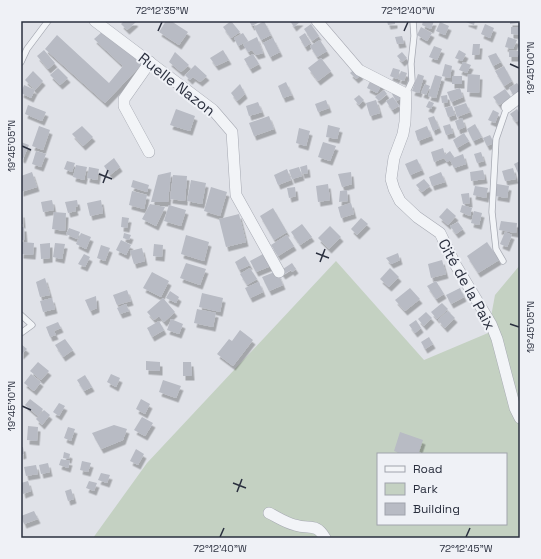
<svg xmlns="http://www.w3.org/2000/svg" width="541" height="559" font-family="'Space Grotesk',sans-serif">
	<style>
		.green { fill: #c4d1c2; fill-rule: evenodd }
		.building { fill: #b8bbc4; filter: url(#shadow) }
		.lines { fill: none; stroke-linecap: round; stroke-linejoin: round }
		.lane-casing { stroke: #a6a9b2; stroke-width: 7 }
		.street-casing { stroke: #a6a9b2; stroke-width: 12 }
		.lane { stroke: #f2f4f7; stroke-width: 5.5 }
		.street { stroke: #f2f4f7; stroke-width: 11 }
		.ticks { fill: none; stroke: #2a2f3e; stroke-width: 1.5 }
		.labels { text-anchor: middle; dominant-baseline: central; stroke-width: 4; stroke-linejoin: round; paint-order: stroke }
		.street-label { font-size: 15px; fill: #2a2f3e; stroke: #eff1f6 }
		.neatline { fill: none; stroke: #2a2f3e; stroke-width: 1.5 }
		.ticks-label { font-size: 10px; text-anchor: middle; fill: #2a2f3e }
	</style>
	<defs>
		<filter id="shadow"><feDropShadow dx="2.5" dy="4.5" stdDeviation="0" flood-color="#0004"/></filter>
	</defs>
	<rect width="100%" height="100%" fill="#e0e2e8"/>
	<path class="green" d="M336 261 424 360 488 333 495 295 520 265V538H93L147 463ZM378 454H506V524H378Z"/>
	<g class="building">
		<path d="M124 21H134L136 22 127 30 121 24Z"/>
		<path d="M166 21H171L188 32 179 45 159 32Z"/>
		<path d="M231 21 240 32 231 38 223 27Z"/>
		<path d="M249 21H261L252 26Z"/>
		<path d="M264 21 271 35 261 40 254 27Z"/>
		<path d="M290 21H301L294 27Z"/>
		<path d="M387 21H395V24L388 25Z"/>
		<path d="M423 21H434L431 29 422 25Z"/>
		<path d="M466 21H475L474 25 466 22Z"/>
		<path d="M510 21H518V23L510 24Z"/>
		<path d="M440 22 449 26 445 35 436 31Z"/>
		<path d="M311 24 319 36 312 41 304 29Z"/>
		<path d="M485 24 494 28 490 38 481 34Z"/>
		<path d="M421 27 432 33 427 41 417 35Z"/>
		<path d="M511 27H520V35L511 34Z"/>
		<path d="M103 31 142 64 105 103 45 49 57 35 109 83 123 66 94 39Z"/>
		<path d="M243 33 248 41 238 46 234 38Z"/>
		<path d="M305 33 311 43 305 47 299 37Z"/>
		<path d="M402 36 404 43 397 44 395 37Z"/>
		<path d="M257 37 263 53 256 55 252 50 248 52 243 44Z"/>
		<path d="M508 37 517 40 513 49 505 47Z"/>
		<path d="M273 38 280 52 270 57 263 43Z"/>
		<path d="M320 40 327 51 317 57 310 46Z"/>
		<path d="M473 44H480L479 55H472Z"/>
		<path d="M434 46 442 49 437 60 429 57Z"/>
		<path d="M44 50 55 63 48 69 37 56Z"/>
		<path d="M223 50 229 60 216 66 210 58Z"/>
		<path d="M459 50 466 54 462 61 455 58Z"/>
		<path d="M509 50 518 51V57H509Z"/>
		<path d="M175 52 189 65 181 72 169 62Z"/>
		<path d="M402 52 407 58 402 62 397 56Z"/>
		<path d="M496 53 501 62 493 66 488 56Z"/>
		<path d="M253 54 259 64 250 69 244 59Z"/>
		<path d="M321 58 331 71 318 81 308 68Z"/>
		<path d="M463 62 471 65 467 73 459 70Z"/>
		<path d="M445 64 452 66 450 78 442 76Z"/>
		<path d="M195 65 207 76 200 82 193 77 190 80 185 75Z"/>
		<path d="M504 66 512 81 504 86 495 71Z"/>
		<path d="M58 68 68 78 60 85 50 75Z"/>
		<path d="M356 68 361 75 356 79 350 73Z"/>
		<path d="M393 68 400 70 397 79 390 76Z"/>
		<path d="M33 71 43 81 35 90 25 80Z"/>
		<path d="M401 71 407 73 404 81 398 79Z"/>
		<path d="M418 74 424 76 419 93 412 91Z"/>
		<path d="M468 74 480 75 479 93 467 92Z"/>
		<path d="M435 75 442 77 436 98 428 96Z"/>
		<rect x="452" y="76" width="10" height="8"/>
		<path d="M371 79 382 84 377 93 367 88Z"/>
		<path d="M286 82 292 95 283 98 278 86Z"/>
		<path d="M517 83 520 87V92L514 96 509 88Z"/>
		<path d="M240 84 245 94 237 101 231 93Z"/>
		<path d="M425 84 430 86 426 95 421 93Z"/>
		<path d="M24 85 35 90 31 98 21 93Z"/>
		<path d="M460 88 463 97 451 102 447 92Z"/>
		<path d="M505 89 511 97 499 105 493 97Z"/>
		<path d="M384 90 387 94 379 101 375 97Z"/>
		<path d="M397 91 401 99 396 101 392 94Z"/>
		<path d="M359 95 364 100 359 105 354 99Z"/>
		<path d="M447 95 448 102 442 103 441 96Z"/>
		<path d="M393 97 399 106 392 110 386 101Z"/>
		<path d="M326 100 329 108 318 112 315 104Z"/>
		<path d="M376 100 380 113 370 116 366 103Z"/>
		<path d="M429 101 434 103 431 109 426 107Z"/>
		<path d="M258 102 262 112 249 116 246 106Z"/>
		<path d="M466 103 470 112 457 117 454 107Z"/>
		<path d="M28 105 46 112 42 121 25 114Z"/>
		<path d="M452 106 455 115 448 117 445 108Z"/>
		<path d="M176 109 195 116 190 131 170 125Z"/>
		<path d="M517 109 520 114V119L516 122 510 114Z"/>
		<path d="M493 110 499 113 495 123 488 120Z"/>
		<path d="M269 116 274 129 254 136 249 123Z"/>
		<path d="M434 116 439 128 433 131 428 118Z"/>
		<path d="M462 118 465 127 458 130 455 121Z"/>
		<path d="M450 124 453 133 446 135 443 126Z"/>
		<path d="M475 124 482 137 473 141 467 129Z"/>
		<path d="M328 125 340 128 337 139 326 137Z"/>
		<path d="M39 126 50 130 43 150 32 146Z"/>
		<path d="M82 126 93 137 83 146 72 134Z"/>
		<path d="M427 126 431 136 418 141 415 131Z"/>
		<path d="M299 128 310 131 306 146 296 143Z"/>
		<path d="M464 133 469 141 457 148 453 140Z"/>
		<path d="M490 135 494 143 487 146 483 138Z"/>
		<path d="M21 142 29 145 23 159 21 158Z"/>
		<path d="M323 142 336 146 330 161 318 157Z"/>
		<path d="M443 148 445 155 450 151 454 157 453 158 463 154 466 164 454 168 450 160 447 162 444 158 434 162 431 152Z"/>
		<path d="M36 151 46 154 41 167 32 164Z"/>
		<path d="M481 152 484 161 477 163 474 154Z"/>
		<path d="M114 158 120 167 110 175 104 166Z"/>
		<path d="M417 159 422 170 410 175 405 164Z"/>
		<path d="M67 161 75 163 72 172 64 169Z"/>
		<path d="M520 161V175H519L514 164Z"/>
		<path d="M76 165 87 167 84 180 73 177Z"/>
		<path d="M307 165 308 173 302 174 300 167Z"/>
		<path d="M89 167 99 169 97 180 87 178Z"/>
		<path d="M299 167 302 176 292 179 289 170Z"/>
		<path d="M513 168 516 179 505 181 502 171Z"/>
		<path d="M287 169 291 180 278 185 274 175Z"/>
		<path d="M483 170 485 179 471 181 470 172Z"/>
		<path d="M32 172 37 187 21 192V176Z"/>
		<path d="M171 172 168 202H151L158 175Z"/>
		<path d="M351 172 352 184 342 187 338 174Z"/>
		<path d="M441 172 445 182 432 186 429 177Z"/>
		<path d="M173 175 187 176 185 201 170 199Z"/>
		<path d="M424 179 430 186 422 192 416 185Z"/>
		<path d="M133 180 149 185 147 192 131 187Z"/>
		<path d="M191 180 206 183 202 204 187 201Z"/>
		<path d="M328 184 330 200 318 202 316 186Z"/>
		<path d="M497 184 509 186 507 198 495 196Z"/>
		<path d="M475 186 488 188 486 198 473 195Z"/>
		<path d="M211 187 227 192 220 216 204 211Z"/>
		<path d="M295 187 296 196 289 198 287 188Z"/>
		<path d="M347 190 348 201 339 202 340 191Z"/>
		<path d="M132 191 147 195 144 209 129 205Z"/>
		<path d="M469 193 470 203 463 204 461 194Z"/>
		<path d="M52 200 54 210 43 212 41 202Z"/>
		<path d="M77 200 78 206 75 207 76 211 68 213 65 202Z"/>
		<path d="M101 200 103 213 90 216 87 203Z"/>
		<path d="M351 203 354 214 341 218 338 207Z"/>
		<path d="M150 204 165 207 156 226 142 219Z"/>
		<path d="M169 205 186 210 181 226 164 221Z"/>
		<path d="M462 205 472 208 470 216 460 212Z"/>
		<path d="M273 208 287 232 274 240 260 216Z"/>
		<path d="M447 208 456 216 448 225 439 217Z"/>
		<path d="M474 211 482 213 479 225 471 223Z"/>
		<path d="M54 212 66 213 65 231 52 229Z"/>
		<path d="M21 213H22L23 224H21Z"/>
		<path d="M239 214 246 242 226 247 219 219Z"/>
		<path d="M122 217 129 218 127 228 121 227Z"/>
		<path d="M361 218 368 224 357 235 351 229Z"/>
		<path d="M501 221 517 223 516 233 499 230Z"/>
		<path d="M458 222 463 229 456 234 450 226Z"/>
		<path d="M302 224 312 237 300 245 291 232Z"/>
		<path d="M330 226 341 237 329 249 318 238Z"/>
		<path d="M21 227H24L25 240H21Z"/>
		<path d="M69 228 80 232 77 239 66 234Z"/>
		<path d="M505 232 512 235 507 247 500 244Z"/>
		<path d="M81 233 91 237 86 249 76 244Z"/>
		<path d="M124 233 131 235 129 240 123 238Z"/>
		<path d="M186 235 209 242 204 261 181 254Z"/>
		<path d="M287 235 294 246 278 256 271 245Z"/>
		<path d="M121 240 131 245 126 255 116 250Z"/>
		<path d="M22 242 34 243 33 255 21 254Z"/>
		<path d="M487 242 499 260 478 273 467 256Z"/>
		<path d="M50 243V258L41 259 40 244Z"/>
		<path d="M55 243 65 244 62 259 53 257Z"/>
		<path d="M154 244 163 245 162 257 153 256Z"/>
		<path d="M101 245 110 248 105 261 97 258Z"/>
		<path d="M142 248 145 261 134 264 130 251Z"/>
		<path d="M265 253 271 266 256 272 250 261Z"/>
		<path d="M398 253 400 260 391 264 386 258Z"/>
		<path d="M84 254 90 257 85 267 78 264Z"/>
		<path d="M245 256 250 265 239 270 235 262Z"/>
		<path d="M442 260 446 274 431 278 428 264Z"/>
		<path d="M186 263 206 269 200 285 180 278Z"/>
		<path d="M292 263 296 269 292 272 291 270 283 275 280 271Z"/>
		<path d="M250 268 257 279 247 285 240 274Z"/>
		<path d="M390 268 399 277 389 287 380 279Z"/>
		<path d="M277 271 283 285 269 291 262 277Z"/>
		<path d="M152 272 169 281 161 297 143 288Z"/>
		<path d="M45 278 50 295 40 297 36 282Z"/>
		<path d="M436 281 444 294 436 299 427 286Z"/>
		<path d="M259 282 263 292 250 298 245 288Z"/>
		<path d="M410 288 420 299 405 311 395 300Z"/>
		<path d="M460 288 464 297 451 304 446 295Z"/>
		<path d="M127 290 131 301 117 305 113 295Z"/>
		<path d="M170 291 179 297 176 303 166 298Z"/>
		<path d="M202 293 223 298 220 312 199 307Z"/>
		<path d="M96 296 97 308 90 311 85 300Z"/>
		<path d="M52 298 55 309 43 312 40 301Z"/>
		<path d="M163 298 175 312 164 322 159 316 154 320 147 312Z"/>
		<path d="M442 303 448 309 437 319 431 312Z"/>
		<path d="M126 304 129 311 120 314 117 308Z"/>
		<path d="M197 309 216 313 213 327 194 323Z"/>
		<path d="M448 311 455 318 445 328 438 320Z"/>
		<path d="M426 312 432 318 424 326 418 319Z"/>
		<path d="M171 319 183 324 179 334 167 330Z"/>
		<path d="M416 320 421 328 415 333 409 325Z"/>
		<path d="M159 321 164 330 152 337 147 328Z"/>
		<path d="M58 322 61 328 54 331 56 335 50 337 46 327Z"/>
		<path d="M240 330 253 340 233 366 217 354 229 339 232 341Z"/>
		<path d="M429 337 433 344 425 349 421 342Z"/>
		<path d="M65 339 73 350 63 357 55 345Z"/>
		<path d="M21 344 27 349 21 355Z"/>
		<path d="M146 361 160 362V371L146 370Z"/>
		<path d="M38 362 49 371 41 380 30 371Z"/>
		<path d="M183 362H191L192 376H183Z"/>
		<path d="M31 374 41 382 34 391 24 383Z"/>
		<path d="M111 374 120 378 116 387 107 382Z"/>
		<path d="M85 375 92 387 84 391 77 380Z"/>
		<path d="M163 380 181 386 176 398 159 392Z"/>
		<path d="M30 399 43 409 38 416 25 405Z"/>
		<path d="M141 399 150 404 145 414 136 409Z"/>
		<path d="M59 403 65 406 59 416 53 412Z"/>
		<path d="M44 410 50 415 42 425 36 419Z"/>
		<path d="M142 417 153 423 145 436 134 430Z"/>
		<path d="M114 425 127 429 123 440 101 449 92 433Z"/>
		<path d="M28 426 38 427 37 441 27 440Z"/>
		<path d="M68 427 75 429 71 441 64 438Z"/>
		<path d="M400 432 423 440 419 452 423 454H402L394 451Z"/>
		<path d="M21 447H23L24 454 21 455Z"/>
		<path d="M136 449 144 454 138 465 130 461Z"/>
		<path d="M64 452 70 454 69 459 63 458Z"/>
		<path d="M61 459 70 461 68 468 59 465Z"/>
		<path d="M82 461 91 463 88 472 80 470Z"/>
		<path d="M48 463 50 472 41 474 39 465Z"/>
		<path d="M36 465 38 474 26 476 24 467Z"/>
		<path d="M101 473 110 475 107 483 98 480Z"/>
		<path d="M28 481 31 491 23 494 21 483Z"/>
		<path d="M89 481 97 483 94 491 86 488Z"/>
		<path d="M71 489 74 499 68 501 65 491Z"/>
		<path d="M34 511 38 519 24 524 21 516Z"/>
	</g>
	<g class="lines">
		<g class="lane-casing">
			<g id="lane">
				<path d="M21 62 27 49 48 21"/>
				<path d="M406 94 412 81 411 64 414 36 413 21"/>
				<path d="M503 261 496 249 492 212 496 139 507 107"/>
				<path d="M21 315 32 325 21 333"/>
			</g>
		</g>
		<g class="street-casing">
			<g id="street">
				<path d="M95 21 213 110 232 132 236 195 279 272"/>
				<path d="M317 21 359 70 406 94 405 122 403 134 394 158 391 179 394 189 400 201 417 217 440 233 455 264 491 324 497 339 515 408 520 418"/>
				<path d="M507 107 520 97"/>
				<path d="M149 152 124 106V99L150 62"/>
				<path d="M269 513C277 517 286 523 295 525 309 530 316 522 325 538"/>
			</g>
		</g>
		<use href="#lane" class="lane"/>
		<use href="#street" class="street"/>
	</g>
	<path class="ticks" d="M158 31 162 22M404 31 408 22M510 64 519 68M22 146 31 150M99 174 112 179M103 183 108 170M316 253 329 258M320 262 325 249M510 324 519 327M22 406 31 410M233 483 246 488M237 492 242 479M220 537 224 528M466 537 470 528"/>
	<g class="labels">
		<g class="street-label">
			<text transform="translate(177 84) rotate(38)">Ruelle Nazon</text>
			<text transform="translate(467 284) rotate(61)">Cité de la Paix</text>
		</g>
	</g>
	<rect width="541" height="559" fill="none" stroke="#eff1f6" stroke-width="44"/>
	<rect x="377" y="453" width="130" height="72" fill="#eff1f6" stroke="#a0a3ac"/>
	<rect x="385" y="466" width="20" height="6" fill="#f2f4f7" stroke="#a0a3ac"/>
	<text x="413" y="473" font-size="12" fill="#2a2f3e">Road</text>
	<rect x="385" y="483" width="20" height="12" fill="#c4d1c2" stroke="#a0a3ac"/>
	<text x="413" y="493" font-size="12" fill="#2a2f3e">Park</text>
	<rect x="385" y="503" width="20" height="12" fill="#b8bbc4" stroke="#a0a3ac"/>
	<text x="413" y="513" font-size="12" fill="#2a2f3e">Building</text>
	<rect x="22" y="22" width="497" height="515" class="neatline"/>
	<g class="ticks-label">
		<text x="162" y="14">72°12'35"W</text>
		<text x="408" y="14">72°12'40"W</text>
		<text transform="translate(530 68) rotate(-90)" y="4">19°45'00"N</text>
		<text transform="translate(11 146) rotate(-90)" y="4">19°45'05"N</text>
		<text transform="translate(530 327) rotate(-90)" y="4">19°45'05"N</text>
		<text transform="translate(11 406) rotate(-90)" y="4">19°45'10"N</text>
		<text x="220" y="552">72°12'40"W</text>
		<text x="466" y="552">72°12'45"W</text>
	</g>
</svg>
